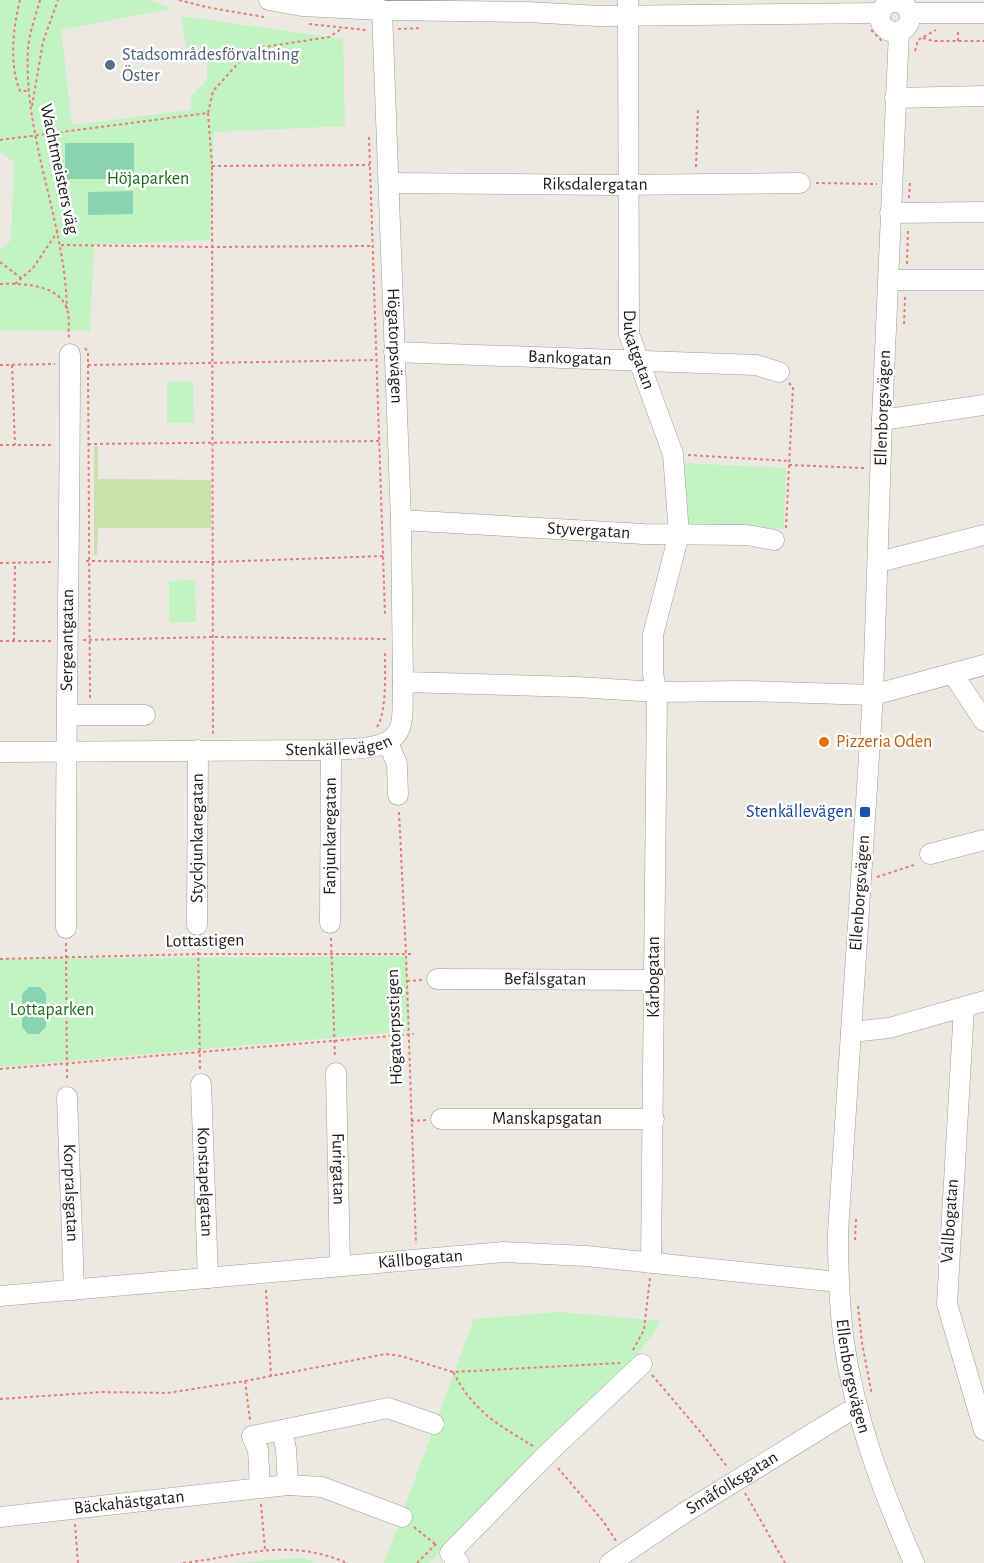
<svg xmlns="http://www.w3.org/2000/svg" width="984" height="1563" font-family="'Alegreya Sans',sans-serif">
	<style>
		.grass { fill: #cbe1ac }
		.park { fill: #c2f3c2 }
		.pitch { fill: #88d3b0 }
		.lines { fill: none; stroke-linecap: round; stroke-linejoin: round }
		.minor-casing { stroke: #9c9c9c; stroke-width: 21 }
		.path { stroke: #ea7875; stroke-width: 2; stroke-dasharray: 3 3; stroke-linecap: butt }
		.minor { stroke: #fff; stroke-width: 20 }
		.service-dot { fill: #5c6f8a; stroke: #fff; stroke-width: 2 }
		.food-dot { fill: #e8710a; stroke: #fff; stroke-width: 2 }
		.transit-dot { fill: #1a4fb4; stroke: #fff; stroke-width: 2 }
		.labels { text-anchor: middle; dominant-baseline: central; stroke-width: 5; stroke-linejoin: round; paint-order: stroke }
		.service-label { font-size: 18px; fill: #4e5e75; stroke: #fff; text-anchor: start }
		.street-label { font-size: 18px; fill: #1b1b1b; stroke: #fff }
		.park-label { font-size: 18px; fill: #166d17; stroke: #fff }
		.food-label { font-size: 18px; fill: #c56008; stroke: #fff; text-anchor: start }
		.transit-label { font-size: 18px; fill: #164399; stroke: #fff; text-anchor: end }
	</style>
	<rect width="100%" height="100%" fill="#ece8e2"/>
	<path class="grass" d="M94 446H98V479L211 480V528H98L97 555H94Z"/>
	<g class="park">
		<path d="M0 0H149L173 8 61 30 72 125 190 110 192 95 207 80V59L188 56 181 16 343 39 345 126 214 132 210 240 94 245 90 331 0 330V250L11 240 14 162 0 152Z"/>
		<path d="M193 381 194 423H167V382Z"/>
		<path d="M682 463 786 468 784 529 686 526Z"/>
		<path d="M195 580 196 622H169V581Z"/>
		<path d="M407 956 410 1031 0 1067V959Z"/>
		<path d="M559 1312 661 1321 628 1369 429 1563H384L474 1319Z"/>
		<path d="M303 1558 317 1563H229Z"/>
	</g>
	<g class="pitch">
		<rect x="65" y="143" width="69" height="36"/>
		<path d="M133 191V214L88 215V192Z"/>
		<path d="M29 987H40L46 994V1027L39 1034H28L22 1027V994Z"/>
	</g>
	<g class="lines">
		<g class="minor-casing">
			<g id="minor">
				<path d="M269 0 302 6 382 10 527 12 599 16 881 13"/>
				<path id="s1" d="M628 0 629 334 673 454 679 534 653 635V674L657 692 651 1263"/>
				<circle cx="895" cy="17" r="15"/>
				<path id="s2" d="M382 10 401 520 403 682"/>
				<path d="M910 13H984"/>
				<path id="s3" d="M899 31 882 420 873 695 838 1232C838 1269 839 1305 844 1342 855 1419 883 1492 914 1563"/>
				<path d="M895 98 984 96"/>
				<path id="s4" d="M389 183 614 185 800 183"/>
				<path d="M890 213 984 212"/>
				<path d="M889 280H984"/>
				<path id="s5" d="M394 352 756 365 779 372"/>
				<path d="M882 420 984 405"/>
				<path id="s6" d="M401 520 644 534 747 535 774 540"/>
				<path d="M879 562 984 535"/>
				<path d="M953 674 984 721"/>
				<path d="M67 715H145"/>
				<path d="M388 742 397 764 398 795"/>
				<path id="s7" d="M0 752 331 750C353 748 395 752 401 724 404 711 402 696 403 682L577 687 657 692 745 691 873 695 984 665"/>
				<path d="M930 854 984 840"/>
				<path id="s8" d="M330 923 331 750"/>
				<path id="s9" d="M197 925 198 750"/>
				<path id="s10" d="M66 928C65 736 70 545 70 354"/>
				<path id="s11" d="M437 979 654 980"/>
				<path d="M964 1007 947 1304 984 1430"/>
				<path d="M851 1032 889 1028 984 1001"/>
				<path id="s12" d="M336 1073 340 1265"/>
				<path id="s13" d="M201 1084 208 1278"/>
				<path id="s14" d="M67 1097 74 1290"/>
				<path id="s15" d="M441 1119H654"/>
				<path id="s16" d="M0 1296 504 1252 586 1256 838 1282"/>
				<path d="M282 1430 388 1408 434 1424"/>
				<path d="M288 1485 322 1487 402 1517"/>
				<path id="s17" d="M0 1517 288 1485 286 1449 282 1430 252 1436 258 1450 260 1488"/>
				<path d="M459 1563 450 1553 546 1455 642 1364"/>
				<path id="s18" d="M610 1563 684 1513 846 1413 858 1410"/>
			</g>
		</g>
		<g class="path">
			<path d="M20 0C13 27 9 65 20 91H29"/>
			<path d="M40 0C36 16 29 33 28 49 23 137 65 221 67 309"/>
			<path d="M179 0 206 7 264 17"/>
			<path d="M309 24 366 30"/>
			<path d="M398 29 422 28"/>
			<path d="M871 30 882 41"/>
			<path d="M923 38 933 41H984"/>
			<path d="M958 41V29"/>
			<path d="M915 51 918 40 936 30"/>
			<path d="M32 106 43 42 58 0"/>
			<path d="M208 113 212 166 213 734"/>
			<path d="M369 137 385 614"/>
			<path d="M0 140 208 113 213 91 251 49 329 37 343 28"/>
			<path d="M212 166 370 165"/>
			<path d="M696 167 698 108"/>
			<path d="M816 183 877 184"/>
			<path d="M909 198 910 183"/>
			<path d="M61 245 212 247 373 246"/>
			<path d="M0 262 21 278"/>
			<path d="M907 264 908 228"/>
			<path d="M0 284C21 283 59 284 67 309 70 317 68 329 69 338"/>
			<path d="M15 284 33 268 58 231"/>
			<path d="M904 324 905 297"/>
			<path d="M85 348 88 352V365L90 698"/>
			<path d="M0 365 55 364"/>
			<path d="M12 365 15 445"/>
			<path d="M88 365 376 360"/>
			<path d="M88 444 379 441"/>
			<path d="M0 445H52"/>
			<path d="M688 455 789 461"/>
			<path d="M789 465 864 468"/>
			<path d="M786 528 793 387 789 383"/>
			<path d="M86 561 214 562 384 556"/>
			<path d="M0 563 54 562"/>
			<path d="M83 640 214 637 386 639"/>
			<path d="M0 641H53"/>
			<path d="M14 641 15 562"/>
			<path d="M377 727C387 711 385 672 385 653"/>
			<path d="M399 812 406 954 416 1244"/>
			<path d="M877 877 917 864"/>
			<path d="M331 938 335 1058"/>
			<path d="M198 940 200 1069"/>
			<path d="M66 943 67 1081"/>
			<path d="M0 959 199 954H411"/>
			<path d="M407 981 423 980"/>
			<path d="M0 1069 414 1034"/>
			<path d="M411 1121 427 1120"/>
			<path d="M855 1240 856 1219"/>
			<path d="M266 1290 271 1376"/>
			<path d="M858 1306 862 1343 872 1395"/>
			<path d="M633 1350 644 1330 650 1278"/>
			<path d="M453 1372C475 1413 496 1423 533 1446"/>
			<path d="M652 1375 703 1435 728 1468"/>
			<path d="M245 1381 250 1420"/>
			<path d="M0 1399 102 1392 167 1393 245 1381 386 1354 401 1356 453 1372 620 1363"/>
			<path d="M558 1468 603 1521 616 1541"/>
			<path d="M745 1493 785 1563"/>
			<path d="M261 1504 265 1549"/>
			<path d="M75 1524 78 1563"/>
			<path d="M414 1527 435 1544"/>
			<path d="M183 1563C244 1556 286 1537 347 1563"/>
			<path d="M417 1563 437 1543"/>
		</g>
		<use href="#minor" class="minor"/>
	</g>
	<circle class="service-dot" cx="110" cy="65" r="6"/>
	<circle class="food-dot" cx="824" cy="742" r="6"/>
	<rect class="transit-dot" x="859" y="806" width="12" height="12" rx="3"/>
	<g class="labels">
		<g class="service-label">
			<text x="122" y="55">Stadsområdesförvaltning<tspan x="122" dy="21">Öster</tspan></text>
		</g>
		<g class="street-label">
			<text transform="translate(59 169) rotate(78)">Wachtmeisters väg</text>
			<text stroke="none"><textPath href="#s4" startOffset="206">Riksdalergatan</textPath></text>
			<text stroke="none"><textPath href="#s2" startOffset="336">Högatorpsvägen</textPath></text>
			<text stroke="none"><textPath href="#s1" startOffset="351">Dukatgatan</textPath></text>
			<text stroke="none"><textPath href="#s5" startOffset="176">Bankogatan</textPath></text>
			<text transform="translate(883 408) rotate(-88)">Ellenborgsvägen</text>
			<text stroke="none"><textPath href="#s6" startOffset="188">Styvergatan</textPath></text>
			<text stroke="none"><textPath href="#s10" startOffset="288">Sergeantgatan</textPath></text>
			<text stroke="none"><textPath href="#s7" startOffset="339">Stenkällevägen</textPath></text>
			<text stroke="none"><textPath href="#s8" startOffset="87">Fanjunkaregatan</textPath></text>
			<text stroke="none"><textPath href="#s9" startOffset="87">Styckjunkaregatan</textPath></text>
			<text transform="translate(860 893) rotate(-86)">Ellenborgsvägen</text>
			<text transform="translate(205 941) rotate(-1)">Lottastigen</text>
			<text transform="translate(654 977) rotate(-90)">Kårbogatan</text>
			<text stroke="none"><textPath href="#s11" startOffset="108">Befälsgatan</textPath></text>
			<text transform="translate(395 1027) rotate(-92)">Högatorpsstigen</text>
			<text stroke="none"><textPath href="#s15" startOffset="106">Manskapsgatan</textPath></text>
			<text stroke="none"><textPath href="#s12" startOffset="96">Furirgatan</textPath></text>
			<text stroke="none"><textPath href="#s13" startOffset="98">Konstapelgatan</textPath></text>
			<text stroke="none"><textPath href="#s14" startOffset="96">Korpralsgatan</textPath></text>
			<text transform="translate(950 1221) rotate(-86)">Vallbogatan</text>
			<text stroke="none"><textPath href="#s16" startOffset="422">Källbogatan</textPath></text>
			<text stroke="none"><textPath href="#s3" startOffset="1348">Ellenborgsvägen</textPath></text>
			<text stroke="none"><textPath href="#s18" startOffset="146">Småfolksgatan</textPath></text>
			<text stroke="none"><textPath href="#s17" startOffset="130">Bäckahästgatan</textPath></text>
		</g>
		<g class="park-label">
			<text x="148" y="179">Höjaparken</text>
			<text x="52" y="1010">Lottaparken</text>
		</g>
		<g class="food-label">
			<text x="836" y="742">Pizzeria Oden</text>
		</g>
		<g class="transit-label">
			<text x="853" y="812">Stenkällevägen</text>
		</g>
	</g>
</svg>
